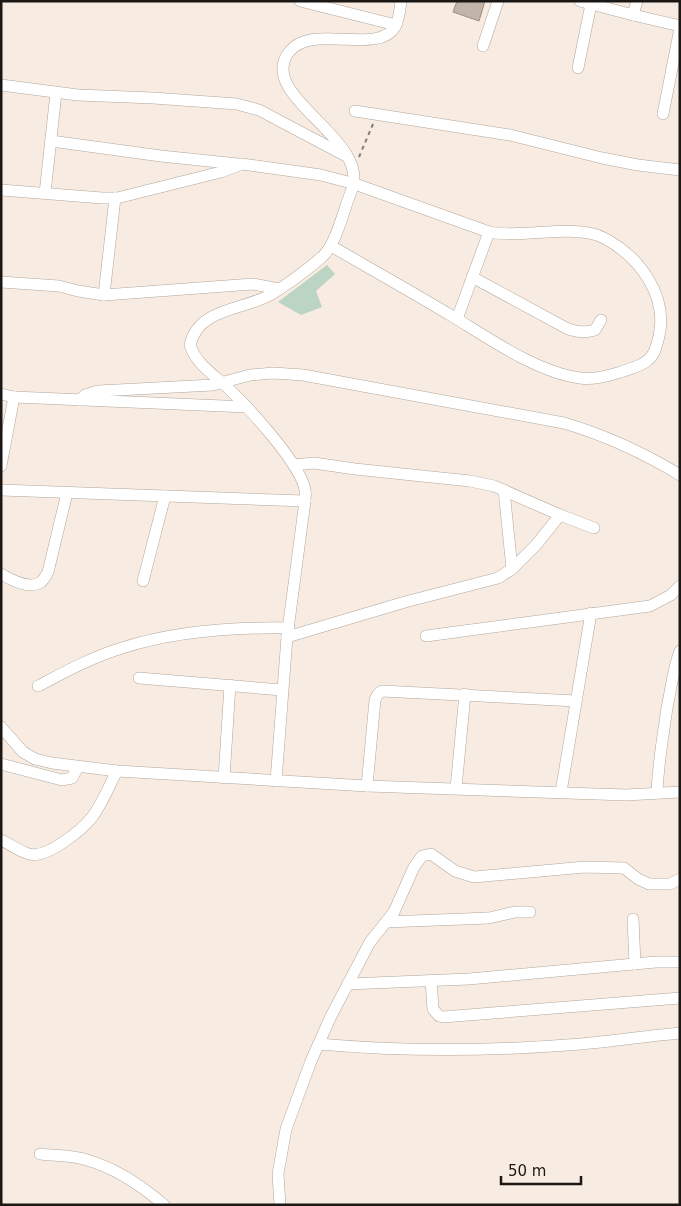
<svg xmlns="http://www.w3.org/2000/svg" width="681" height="1206" font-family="'DejaVu Sans',sans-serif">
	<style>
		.green { fill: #bbd4c3 }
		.building { fill: #c0b4ab; stroke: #9a8e85 }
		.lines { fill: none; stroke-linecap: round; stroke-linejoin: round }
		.minor-casing { stroke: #b1a69c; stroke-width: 12 }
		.path { stroke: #857d77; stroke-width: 2; stroke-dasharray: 4 4; stroke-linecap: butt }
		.minor { stroke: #fff; stroke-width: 11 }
	</style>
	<rect width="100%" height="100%" fill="#f8ece2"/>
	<path class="green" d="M327 265 335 274 316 291 322 307 301 315 278 302Z"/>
	<path class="building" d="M457 1H485L479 21 453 12Z"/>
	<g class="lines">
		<g class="minor-casing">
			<g id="minor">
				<path d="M300 1 396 25"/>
				<path d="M580 1 633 15 637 1"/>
				<path d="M633 15 680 26"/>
				<path d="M483 46 498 1"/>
				<path d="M578 68 591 4"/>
				<path d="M1 85 78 95 153 98 237 104 259 110 346 156"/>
				<path d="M355 111 510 135 602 158 638 165 680 170"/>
				<path d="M663 114 680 28"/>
				<path d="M51 141 161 156 238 164"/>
				<path d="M1 190 102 198H117L221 172 242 164 321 175 355 184 489 232C522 239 576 223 604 238 640 257 668 296 659 336 657 344 655 355 648 360 642 366 629 369 621 372 607 376 594 380 580 378 538 373 488 338 452 316 412 292 371 269 331 246"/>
				<path d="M45 193 56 93"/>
				<path d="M472 277 568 329C578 332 585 333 595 330L601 320"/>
				<path d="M1 282 59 286 78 291 104 295 253 284 279 289"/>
				<path d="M104 295 115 198"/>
				<path d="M457 319 489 232"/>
				<path d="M1 394 14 397 247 407"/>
				<path d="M80 400 85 395 98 391 213 385 250 375 273 373 303 375 564 423C604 435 644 453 680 475"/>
				<path d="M294 465 314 463 355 469 470 481 494 486 560 515 594 528"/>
				<path d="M1 466 14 397"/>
				<path d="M1 490 305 501"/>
				<path d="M504 490 512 569"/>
				<path d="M1 574C11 580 30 590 41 582 44 580 46 575 48 572L67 493"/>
				<path d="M143 581 165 496"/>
				<path d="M426 636 650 606 671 595 680 586"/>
				<path d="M287 637 405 602 498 578 512 569 536 545 560 515"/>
				<path d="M139 678 282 690"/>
				<path d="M38 686C65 672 92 657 122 648 175 631 233 627 289 628"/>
				<path d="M1 727 23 752 35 759 52 763 117 771 367 786 626 795 680 792"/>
				<path d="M1 764 62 780 72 778 78 767"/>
				<path d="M224 778 230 685"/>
				<path d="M276 781 287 637 305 501C305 498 306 493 305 490 301 464 247 406 227 387 213 374 196 364 190 345 198 308 243 310 270 295 285 286 308 269 322 257 337 243 343 211 351 192 374 139 255 97 289 52 312 22 377 56 395 27 399 20 400 10 401 1"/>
				<path d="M367 786 375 700 378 694 382 691 576 701"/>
				<path d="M456 788 465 694"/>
				<path d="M561 792 591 613"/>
				<path d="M657 793C658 764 663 736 667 708 671 689 673 669 680 651"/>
				<path d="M1 840C10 844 20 852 29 854 47 859 82 830 93 816 103 802 109 786 117 771"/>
				<path d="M633 919 635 964"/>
				<path d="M386 922 489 918 515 912H530"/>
				<path d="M431 980 433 1009 439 1016 443 1017 680 998"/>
				<path d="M348 984 469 979 656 962H680"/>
				<path d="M319 1044C406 1052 494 1051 581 1044 614 1041 647 1036 680 1033"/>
				<path d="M40 1154C56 1156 72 1155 87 1160 115 1168 142 1186 164 1205"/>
				<path d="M280 1205 278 1174 286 1129 311 1061 331 1016 370 942 394 912 414 867 422 856 431 854 455 871 474 877 585 867 624 868 638 879 649 884H670L680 879"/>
			</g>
		</g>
		<path class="path" d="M359 157 373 124"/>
		<use href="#minor" class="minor"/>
	</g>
	<rect width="681" height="1206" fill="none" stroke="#1b1714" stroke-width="5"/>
	<path d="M501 1176v8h80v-8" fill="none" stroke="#1b1714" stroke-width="2.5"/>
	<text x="508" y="1176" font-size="15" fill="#1b1714" stroke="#f8ece2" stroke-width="4" paint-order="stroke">50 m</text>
</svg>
